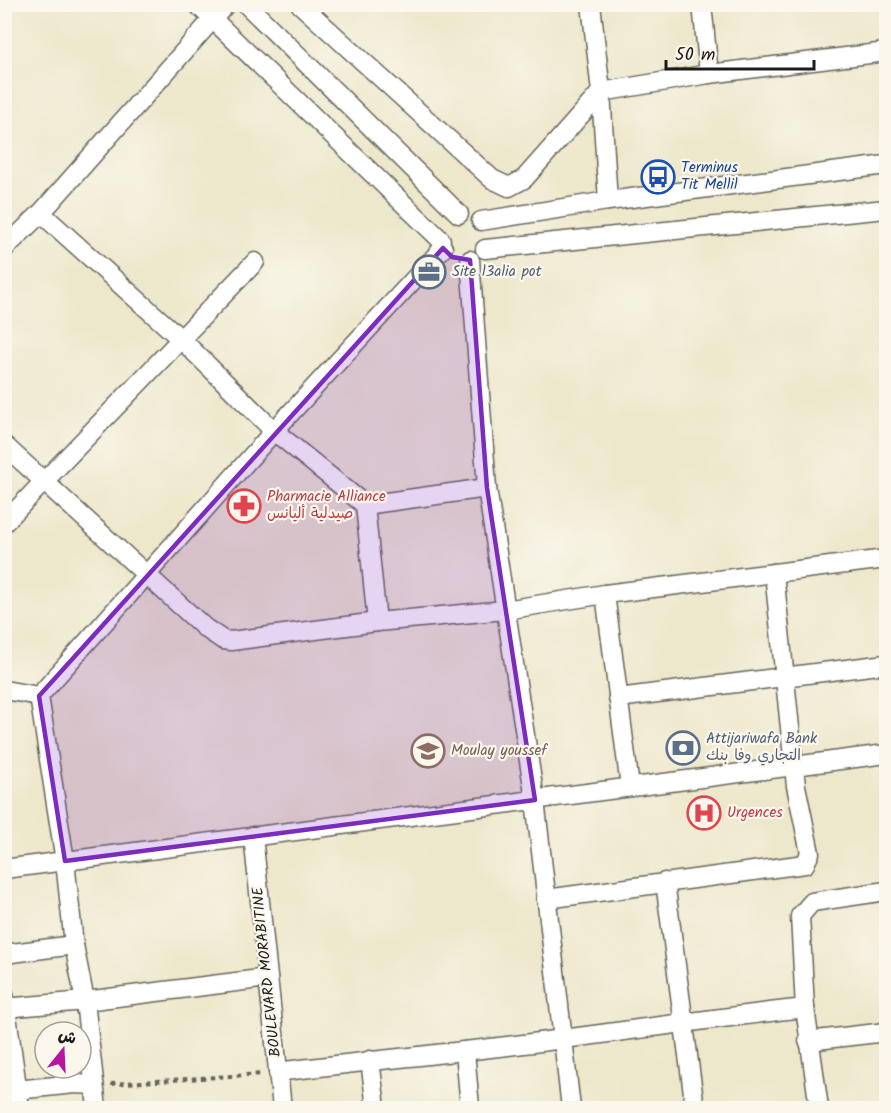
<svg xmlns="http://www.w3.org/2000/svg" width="891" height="1113" font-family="Kalam,'Playpen Sans Arabic',sans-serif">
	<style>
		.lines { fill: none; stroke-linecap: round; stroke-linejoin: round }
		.minor-casing { stroke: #656359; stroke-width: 21 }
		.path { stroke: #656359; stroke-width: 4; stroke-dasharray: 4.5 4.5; stroke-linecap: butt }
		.minor { stroke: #fff; stroke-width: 18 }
		.marked { fill: #7b2cbf; fill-opacity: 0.2; stroke: #7b2cbf; stroke-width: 4.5; stroke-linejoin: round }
		.labels { text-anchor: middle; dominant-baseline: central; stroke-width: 4.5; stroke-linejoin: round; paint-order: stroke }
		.transit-label { font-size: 15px; fill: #164399; stroke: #fbf7ec; text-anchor: start }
		.service-label { font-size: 15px; fill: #4e5e75; stroke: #fbf7ec; text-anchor: start }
		.health-label { font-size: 15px; fill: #be3a42; stroke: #fbf7ec; text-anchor: start }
		.education-label { font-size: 15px; fill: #785e54; stroke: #fbf7ec; text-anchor: start }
		.street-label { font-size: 15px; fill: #1c1c1c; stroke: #fbf7ec }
	</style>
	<rect width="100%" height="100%" fill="#fbf7ec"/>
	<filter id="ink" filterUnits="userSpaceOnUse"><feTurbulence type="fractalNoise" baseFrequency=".0167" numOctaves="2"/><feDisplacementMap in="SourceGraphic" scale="12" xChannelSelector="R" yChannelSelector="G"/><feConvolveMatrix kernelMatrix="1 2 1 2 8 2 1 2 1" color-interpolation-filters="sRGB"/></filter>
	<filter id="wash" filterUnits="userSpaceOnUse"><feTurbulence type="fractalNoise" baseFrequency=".008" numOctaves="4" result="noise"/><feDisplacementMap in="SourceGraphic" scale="24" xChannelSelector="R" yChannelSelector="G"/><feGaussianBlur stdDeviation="1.35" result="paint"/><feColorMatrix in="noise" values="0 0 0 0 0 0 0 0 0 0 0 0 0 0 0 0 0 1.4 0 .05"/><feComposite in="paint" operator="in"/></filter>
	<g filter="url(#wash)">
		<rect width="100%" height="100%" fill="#ede7cb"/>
	</g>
	<g filter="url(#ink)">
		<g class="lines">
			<g class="minor-casing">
				<g id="minor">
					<path d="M197 4 441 240"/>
					<path d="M246 4 459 214"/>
					<path d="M300 4 492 179 509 187 524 179 601 92 709 74 886 52"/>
					<path d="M591 4 601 92 608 201"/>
					<path d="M702 4 709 74"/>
					<path d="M41 213 182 340 274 431 365 505 377 622"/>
					<path d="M481 221 608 201 886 165"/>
					<path d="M4 249 41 213 226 4"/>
					<path d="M485 249 886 209"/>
					<path d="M470 260 487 488 535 800 571 1108"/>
					<path d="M4 445 205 628 223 640 231 641 377 622 505 610 605 594 886 559"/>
					<path d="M365 505 487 488"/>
					<path d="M4 523 255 262"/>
					<path d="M605 594 630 787"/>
					<path d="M4 690 39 696"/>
					<path d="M618 698 886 664"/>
					<path d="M253 836 282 1108"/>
					<path d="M4 869 886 754"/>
					<path d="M665 882 695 1108"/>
					<path d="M546 899 805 864 810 853 796 786 774 573"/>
					<path d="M4 954 74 945"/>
					<path d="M4 994 20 1108"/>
					<path d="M4 1008 85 1001 268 978"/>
					<path d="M808 1041 886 1032"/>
					<path d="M465 1051 470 1108"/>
					<path d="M370 1060 376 1108"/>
					<path d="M278 1072C340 1064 402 1058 464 1051 578 1039 691 1020 805 1008"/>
					<path d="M6 1091 75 1084 94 1085"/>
					<path d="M97 1108 85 1001 74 945 65 861 39 696 274 431 443 248"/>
					<path d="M819 1108 805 1008 800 916 812 902 886 891"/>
				</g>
			</g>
			<path class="path" d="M111 1084 262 1074"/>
			<use href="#minor" class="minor"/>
		</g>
	</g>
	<path class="marked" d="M443 248 452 257 470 260 487 488 535 800 65 861 39 696Z"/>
	<defs>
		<g id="bus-ring" transform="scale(1.725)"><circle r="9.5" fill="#fbf7ec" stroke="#1a4fb4" stroke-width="1.5"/><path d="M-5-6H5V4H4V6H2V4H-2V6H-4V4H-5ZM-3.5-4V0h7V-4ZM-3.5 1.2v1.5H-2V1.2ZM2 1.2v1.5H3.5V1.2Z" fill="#1a4fb4"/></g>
		<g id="office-ring" transform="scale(1.725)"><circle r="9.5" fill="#fbf7ec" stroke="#5c6f8a" stroke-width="1.5"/><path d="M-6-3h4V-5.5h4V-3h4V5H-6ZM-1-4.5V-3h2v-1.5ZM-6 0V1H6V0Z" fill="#5c6f8a"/></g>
		<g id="pharmacy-ring" transform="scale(1.725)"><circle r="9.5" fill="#fbf7ec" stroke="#e0444e" stroke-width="1.5"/><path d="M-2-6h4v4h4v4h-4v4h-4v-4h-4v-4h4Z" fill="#e0444e"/></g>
		<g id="bank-ring" transform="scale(1.725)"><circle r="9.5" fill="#fbf7ec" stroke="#5c6f8a" stroke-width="1.5"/><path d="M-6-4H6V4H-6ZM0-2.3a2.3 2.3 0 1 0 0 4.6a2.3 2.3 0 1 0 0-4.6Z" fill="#5c6f8a"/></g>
		<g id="school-ring" transform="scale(1.725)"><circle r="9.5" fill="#fbf7ec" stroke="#8d6e63" stroke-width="1.5"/><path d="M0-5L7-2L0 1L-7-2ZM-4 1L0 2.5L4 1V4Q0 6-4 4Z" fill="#8d6e63"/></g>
		<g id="hospital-ring" transform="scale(1.725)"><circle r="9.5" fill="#fbf7ec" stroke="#e0444e" stroke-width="1.5"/><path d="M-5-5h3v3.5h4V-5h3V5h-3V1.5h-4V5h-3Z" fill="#e0444e"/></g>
	</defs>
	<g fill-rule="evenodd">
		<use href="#bus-ring" x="658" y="177"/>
		<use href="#office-ring" x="429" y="272"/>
		<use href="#pharmacy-ring" x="244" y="506"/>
		<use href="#bank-ring" x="683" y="748"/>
		<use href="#school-ring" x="428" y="751"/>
		<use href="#hospital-ring" x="704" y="813"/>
	</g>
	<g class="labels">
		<g class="transit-label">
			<text x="681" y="168">Terminus<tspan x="681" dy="17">Tit Mellil</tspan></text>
		</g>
		<g class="service-label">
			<text x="452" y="272">Site l3alia pot</text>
			<text x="706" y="739">Attijariwafa Bank<tspan x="706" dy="17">التجاري وفا بنك</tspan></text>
		</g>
		<g class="health-label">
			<text x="267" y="497">Pharmacie Alliance<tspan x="267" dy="17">صيدلية أليانس</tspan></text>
			<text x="727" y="813">Urgences</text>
		</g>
		<g class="education-label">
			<text x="451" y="751">Moulay youssef</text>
		</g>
		<g class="street-label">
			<text transform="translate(267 972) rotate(-96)">BOULEVARD MORABITINE</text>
		</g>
	</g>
	<rect width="891" height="1113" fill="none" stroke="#fbf7ec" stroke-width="24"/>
	<g transform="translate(63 1050) rotate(18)"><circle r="28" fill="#fbf7ec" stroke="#a29f99" stroke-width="1.5"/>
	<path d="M0-4.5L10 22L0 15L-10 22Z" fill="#b5179e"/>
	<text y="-9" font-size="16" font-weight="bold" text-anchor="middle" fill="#1c1c1c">ش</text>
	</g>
	<path d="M666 60v9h148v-9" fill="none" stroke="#1c1c1c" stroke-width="3"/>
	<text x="675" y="60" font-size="18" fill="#1c1c1c" stroke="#fbf7ec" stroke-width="4.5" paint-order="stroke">50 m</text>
</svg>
